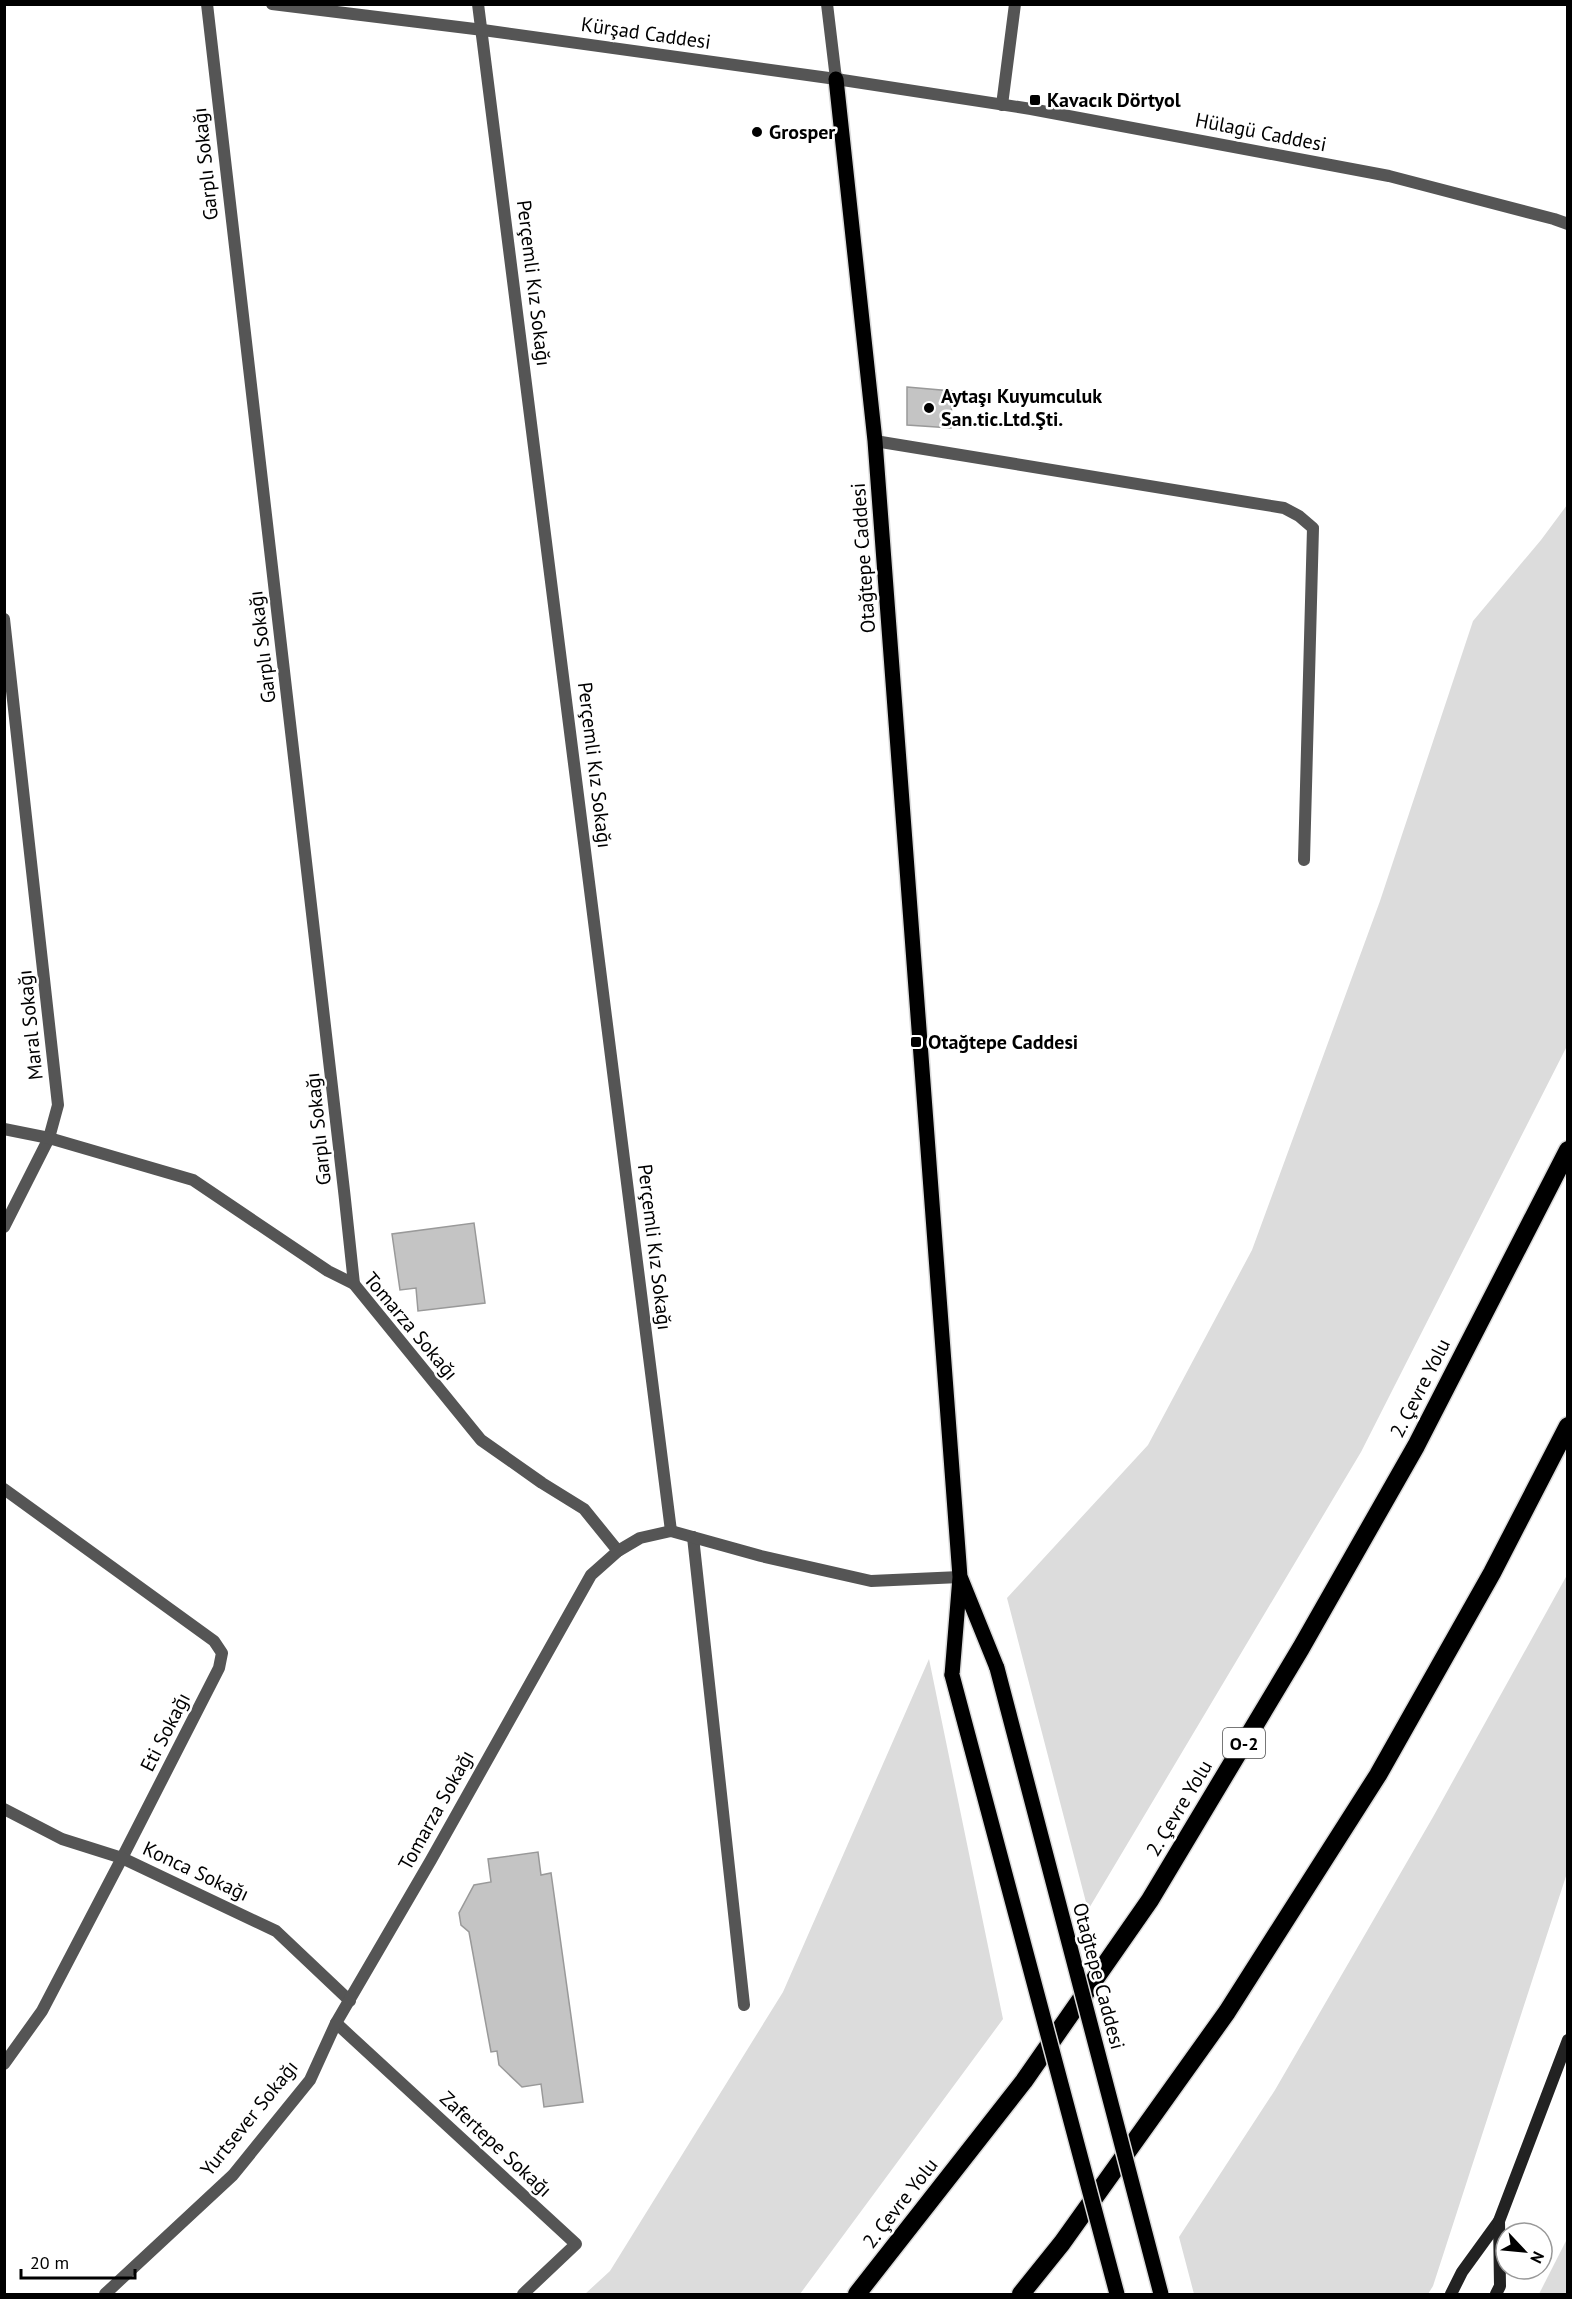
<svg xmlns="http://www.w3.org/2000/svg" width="1572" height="2299" font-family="'PT Sans',sans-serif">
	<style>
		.green { fill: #dcdcdc }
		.building { fill: #c4c4c4; stroke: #999; stroke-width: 1.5 }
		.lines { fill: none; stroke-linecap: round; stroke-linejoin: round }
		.primary-casing { stroke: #dbdbdb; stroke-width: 18 }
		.motorway-casing { stroke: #dbdbdb; stroke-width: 21 }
		.service { stroke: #555; stroke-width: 12 }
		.minor { stroke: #555; stroke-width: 12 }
		.tertiary { stroke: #555; stroke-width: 12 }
		.secondary { stroke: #222; stroke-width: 12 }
		.primary { stroke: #000; stroke-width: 15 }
		.motorway { stroke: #000; stroke-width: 18 }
		.primary-bridge-casing { stroke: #dbdbdb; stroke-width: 18; stroke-linecap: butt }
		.primary-bridge { stroke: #000; stroke-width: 15 }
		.poi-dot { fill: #000; stroke: #fff; stroke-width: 2 }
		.labels { text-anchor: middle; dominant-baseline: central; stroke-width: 5; stroke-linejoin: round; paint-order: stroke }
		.shield { fill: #fff; stroke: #4c4c4c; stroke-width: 1.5 }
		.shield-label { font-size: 18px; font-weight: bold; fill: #000 }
		.street-label { font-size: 20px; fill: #000; stroke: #fff }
		.poi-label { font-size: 20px; font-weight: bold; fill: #000; stroke: #fff; text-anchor: start }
	</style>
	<rect width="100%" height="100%" fill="#fff"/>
	<g class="green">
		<path d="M1567 505V1046L1361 1452 1088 1910 1007 1598 1148 1445 1252 1250 1380 901 1473 621 1541 540Z"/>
		<path d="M1567 1575V1873L1433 2286 1428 2294H1194L1179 2237 1275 2090 1433 1817Z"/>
		<path d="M929 1659 1003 2019 800 2294H585L610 2271 783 1992Z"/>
		<path d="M1567 2239V2294H1539Z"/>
	</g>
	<g class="building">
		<path d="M907 387 952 391 951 428 907 425Z"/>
		<path d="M474 1223 485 1303 418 1311 416 1288 400 1290 392 1234Z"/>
		<path d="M538 1852 541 1875 551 1873 583 2102 544 2107 541 2084 522 2087 499 2065 497 2051 491 2052 469 1932 461 1925 459 1913 474 1885 491 1882 488 1859Z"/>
	</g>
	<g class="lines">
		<g class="primary-casing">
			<g id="primary">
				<path d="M836 79 875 441 960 1577 952 1675"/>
				<path d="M961 1579 997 1668"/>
			</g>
		</g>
		<g class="motorway-casing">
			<g id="motorway">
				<path d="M857 2294 1024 2081 1150 1900 1301 1648 1416 1446 1568 1150"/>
				<path d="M1021 2294 1062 2243 1227 2012 1378 1775 1492 1573 1568 1426"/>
			</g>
		</g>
		<path class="service" d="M693 1537 744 2005"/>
		<g class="minor">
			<path d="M207 4C255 431 309 857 354 1284"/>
			<path d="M478 4 671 1531"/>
			<path d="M1002 105 1015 4"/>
			<path d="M875 441 1284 508 1299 516 1313 528 1304 860"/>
			<path d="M4 619 58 1105 49 1138 4 1227"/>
			<path d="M4 1129 49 1138 193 1180 328 1271 354 1284 481 1440 542 1483 584 1509 618 1551"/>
			<path d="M4 1489 214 1641 222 1653 219 1668 122 1858 42 2011 4 2064"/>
			<path d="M4 1809 62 1839 122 1858 276 1931 350 2001"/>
			<path d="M336 2023 576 2244 523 2294"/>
			<path d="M105 2294 233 2175 310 2080 336 2023 431 1860 591 1575 618 1551 640 1538 671 1531 761 1556 871 1581 960 1577"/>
		</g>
		<g class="tertiary">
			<path d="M272 4 483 30 836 79 1031 109 1389 176 1554 219 1568 224"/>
			<path d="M827 4 836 79"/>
		</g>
		<g class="secondary">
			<path d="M1451 2294 1462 2272 1499 2221 1568 2040"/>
			<path d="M1496 2294 1500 2286 1499 2221"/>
		</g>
		<use href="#primary" class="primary"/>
		<use href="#motorway" class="motorway"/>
		<g class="primary-bridge-casing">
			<g id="primary-bridge">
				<path d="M997 1668 1161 2294"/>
				<path d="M952 1675 1117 2294"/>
			</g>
		</g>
		<use href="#primary-bridge" class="primary-bridge"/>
	</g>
	<g class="poi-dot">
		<rect x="1029" y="94" width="12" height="12" rx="3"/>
		<circle cx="757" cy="132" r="6"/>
		<circle cx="929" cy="408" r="6"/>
		<rect x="910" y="1036" width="12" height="12" rx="3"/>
	</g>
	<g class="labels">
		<rect class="shield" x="1223" y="1728" width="42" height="30" rx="4.5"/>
		<g class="shield-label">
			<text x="1244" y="1743">O-2</text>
		</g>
		<g class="street-label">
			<text transform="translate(646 33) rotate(8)">Kürşad Caddesi</text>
			<text transform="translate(1261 132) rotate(11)">Hülagü Caddesi</text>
			<text transform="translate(205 164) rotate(-96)">Garplı Sokağı</text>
			<text transform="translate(534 283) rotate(83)">Perçemli Kız Sokağı</text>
			<text transform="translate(863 558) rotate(-94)">Otağtepe Caddesi</text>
			<text transform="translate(262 647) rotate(-97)">Garplı Sokağı</text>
			<text transform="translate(595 765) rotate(83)">Perçemli Kız Sokağı</text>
			<text transform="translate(30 1025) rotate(-96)">Maral Sokağı</text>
			<text transform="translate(318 1129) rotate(-96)">Garplı Sokağı</text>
			<text transform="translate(655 1247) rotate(83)">Perçemli Kız Sokağı</text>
			<text transform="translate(411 1326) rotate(50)">Tomarza Sokağı</text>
			<text transform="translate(1420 1388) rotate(-63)">2. Çevre Yolu</text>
			<text transform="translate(165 1732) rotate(-63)">Eti Sokağı</text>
			<text transform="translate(1179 1808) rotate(-59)">2. Çevre Yolu</text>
			<text transform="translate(436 1810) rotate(-61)">Tomarza Sokağı</text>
			<text transform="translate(196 1871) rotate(25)">Konca Sokağı</text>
			<text transform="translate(1099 1976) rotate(75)">Otağtepe Caddesi</text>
			<text transform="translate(249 2118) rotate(-51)">Yurtsever Sokağı</text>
			<text transform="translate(496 2144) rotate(43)">Zafertepe Sokağı</text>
			<text transform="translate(900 2203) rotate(-52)">2. Çevre Yolu</text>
		</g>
		<g class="poi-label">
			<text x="1047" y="100">Kavacık Dörtyol</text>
			<text x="769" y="132">Grosper</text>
			<text x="941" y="396">Aytaşı Kuyumculuk<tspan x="941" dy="23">San.tic.Ltd.Şti.</tspan></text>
			<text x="928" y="1042">Otağtepe Caddesi</text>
		</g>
	</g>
	<rect width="1572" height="2299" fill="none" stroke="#000000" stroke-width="12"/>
	<g transform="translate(1524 2251) rotate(116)"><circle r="28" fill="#ffffff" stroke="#999999" stroke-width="1.5"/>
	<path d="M0-4.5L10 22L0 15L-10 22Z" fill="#000000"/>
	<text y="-9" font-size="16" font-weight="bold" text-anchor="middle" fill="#000000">N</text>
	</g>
	<path d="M21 2269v9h114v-9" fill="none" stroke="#000000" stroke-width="3"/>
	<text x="30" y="2269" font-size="18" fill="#000000" stroke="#ffffff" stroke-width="4.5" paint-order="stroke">20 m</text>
</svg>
